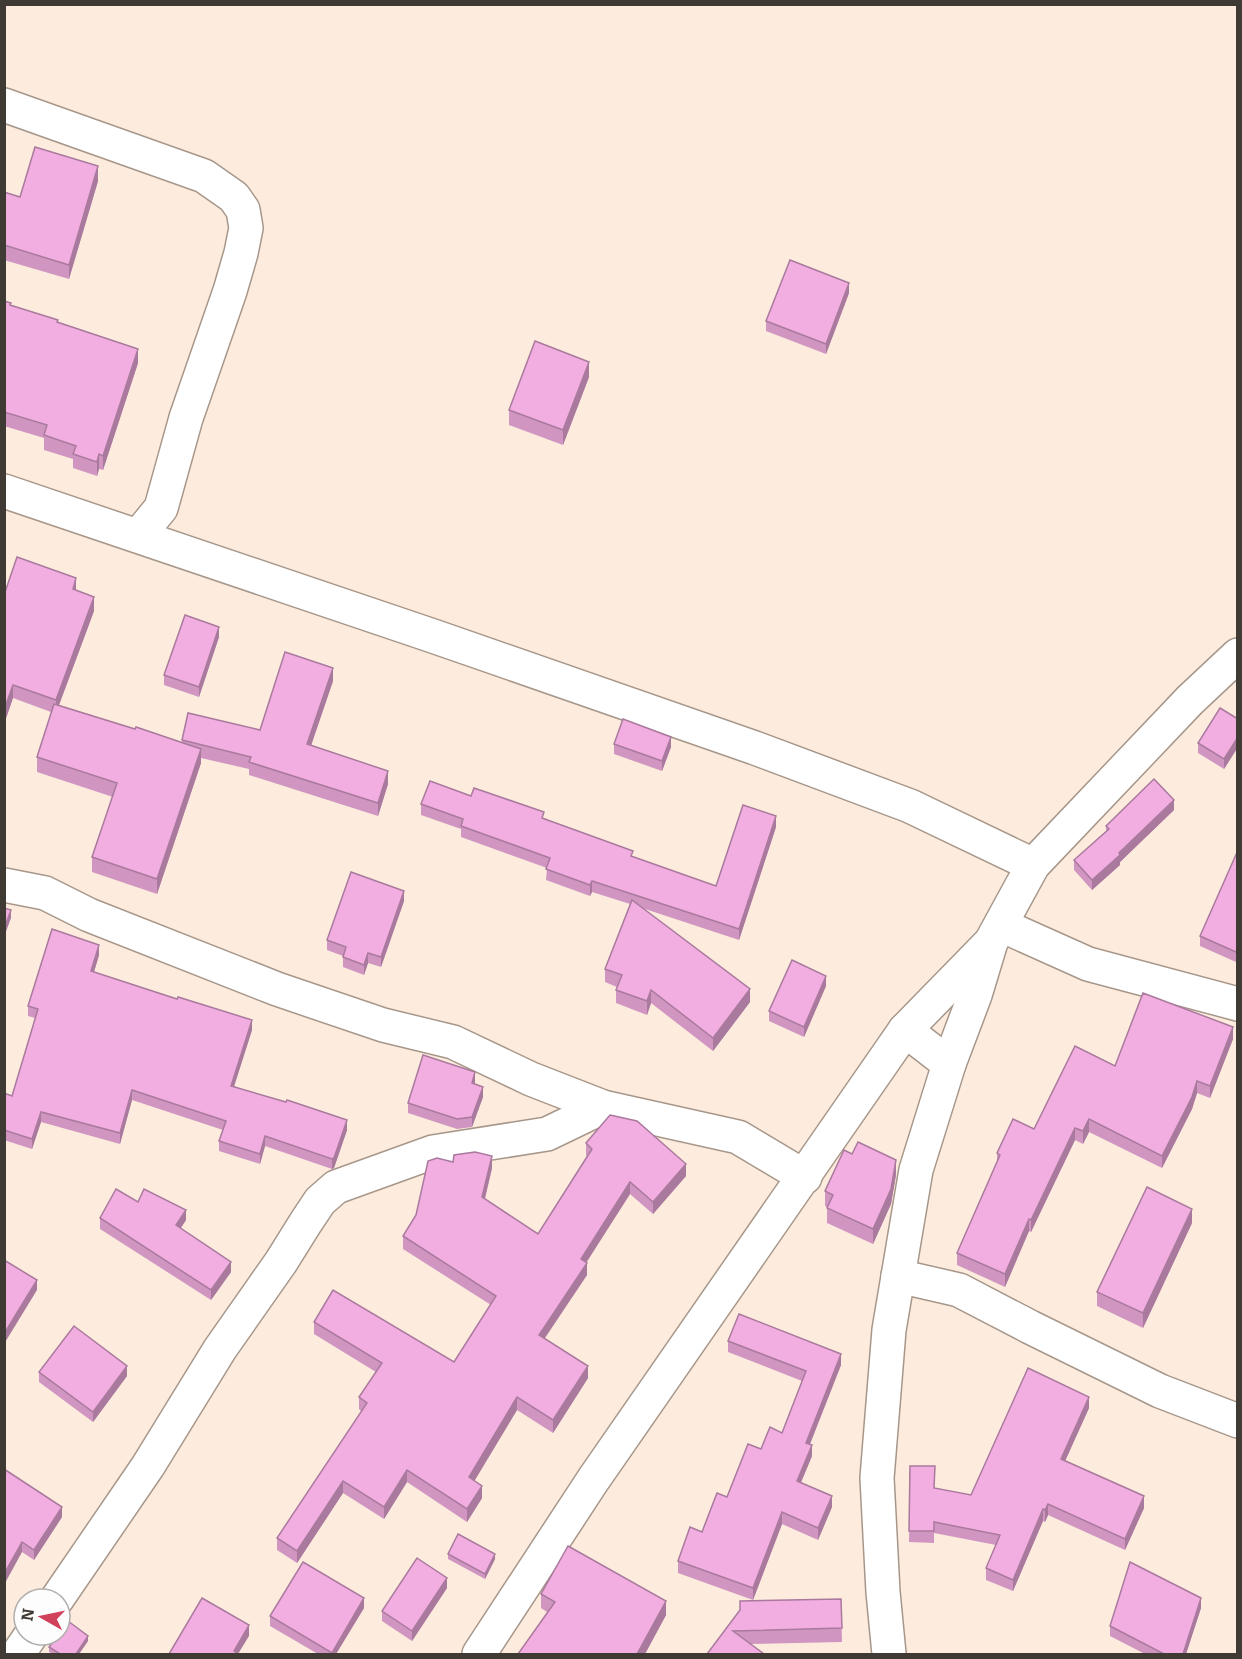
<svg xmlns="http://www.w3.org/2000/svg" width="1242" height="1659" font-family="Bitter,serif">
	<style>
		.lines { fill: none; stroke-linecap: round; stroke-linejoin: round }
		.street-casing { stroke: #a7978a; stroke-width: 36 }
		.street { stroke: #fff; stroke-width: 33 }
		.wall { fill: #d096c1 }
		.shaded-wall { fill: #a97a9d }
		.building { fill: #f2aee0; stroke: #a97a9d; stroke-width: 1.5 }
	</style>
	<rect width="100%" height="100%" fill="#fdecde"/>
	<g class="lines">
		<g class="street-casing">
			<g id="street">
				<path d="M4 105 204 176 234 197 243 210 246 228 241 253 230 291 186 418 161 508 139 535"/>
				<path d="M4 491 433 636 755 748 910 806 1033 865"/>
				<path d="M4 885 45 893 89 915 277 989 383 1025 453 1042 531 1079 603 1107 738 1137 805 1177"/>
				<path d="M1001 925 1088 964 1238 1004"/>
				<path d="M905 1030 949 1064"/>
				<path d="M898 1276 959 1290 1030 1327 1160 1391 1238 1421"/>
				<path d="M57 1599 148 1466 220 1349 281 1262 306 1222 320 1201 336 1187 433 1152 547 1134 603 1107"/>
				<path d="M18 1654 31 1635"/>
				<path d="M479 1654 593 1480 905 1030 988 945"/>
				<path d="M889 1654 883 1592 877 1478 889 1330 916 1170 949 1064 975 995 991 942 1033 865 1190 700 1238 655"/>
			</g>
		</g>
		<use href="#street" class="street"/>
	</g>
	<g class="wall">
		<path d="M98 181 69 279 4 260V192L20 197Z"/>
		<path d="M849 293 826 354 766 331V321Z"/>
		<path d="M4 301 11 306 58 322 138 363 103 470 99 469 97 476 73 468V459L44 450V438L4 426Z"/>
		<path d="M589 377 563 445 509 425V410Z"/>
		<path d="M76 590 94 611 59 705 135 729 182 742V740L260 730 333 681 311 746 388 784 378 816 249 775V769L201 758V763L157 894 92 872V857L113 797 37 772V757L51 712 13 698 4 724V595Z"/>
		<path d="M219 637 199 697 164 685V675Z"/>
		<path d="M1238 719V747L1224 769 1198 753V743Z"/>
		<path d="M614 744 671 747 662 771 614 754Z"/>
		<path d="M471 796 544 818 633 857 716 886 776 827 739 940 642 908 750 1002 713 1051 651 1003 647 1015 616 1003V990L617 987 605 982V969L630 904 592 892 590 896 546 880 547 868 461 837V829L421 815V804Z"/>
		<path d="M1174 810 1120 862V865L1092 890 1074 870V860L1106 831V826Z"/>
		<path d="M1238 850 1236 962 1200 946V936Z"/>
		<path d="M404 901 381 967 368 963 364 975 343 967V956L327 950V940Z"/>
		<path d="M99 955 94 972 252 1030 234 1086 347 1130 334 1168 332 1169 265 1146 260 1164 219 1151V1141L223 1130 132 1100 120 1144 41 1122 32 1149 4 1140V1093L12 1096 35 1018 28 1016V1006Z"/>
		<path d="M826 986 804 1037 769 1021V1011Z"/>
		<path d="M1233 1039 1210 1098 1197 1093 1192 1109 1162 1168 1089 1132 1083 1144 1075 1140 1031 1232 1029 1231 1005 1287 957 1265V1253L997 1163V1153L1034 1129 1115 1066Z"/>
		<path d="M475 1082V1084L483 1097 472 1127 457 1129 408 1113V1103Z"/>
		<path d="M586 1143 686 1176 653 1214 630 1194 586 1262 587 1275 544 1338 588 1378 553 1433 517 1410 474 1481 482 1498 467 1522 407 1482 384 1519 343 1493 297 1563 277 1550V1538L362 1412 359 1409V1397L376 1372 314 1334V1322L454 1362 491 1305 403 1249V1236L453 1162 492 1168 485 1199 538 1234 587 1156 586 1155Z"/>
		<path d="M896 1175 891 1204 873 1244 827 1223V1207L825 1206V1191Z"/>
		<path d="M138 1202 186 1220 181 1228 231 1272 211 1300 100 1229V1218Z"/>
		<path d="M1192 1223 1143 1328 1097 1306V1292Z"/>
		<path d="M728 1341 841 1365 810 1444 812 1456 801 1482 832 1507 818 1540 782 1524 753 1600 678 1573V1561L702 1532 761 1449 782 1433 802 1381 728 1352Z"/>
		<path d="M39 1372 127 1376 93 1422 39 1382Z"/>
		<path d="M1089 1408 1065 1461 1144 1508 1125 1550 1048 1515 1045 1522 1043 1521 1013 1591 986 1580V1568L996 1545 934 1533V1543L909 1542 910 1466 935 1488 971 1495Z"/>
		<path d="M4 1469 62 1517 34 1560 22 1552Z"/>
		<path d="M448 1554 495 1559 485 1579 448 1559Z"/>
		<path d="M447 1588 412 1641 382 1621V1611Z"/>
		<path d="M541 1594 666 1615 645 1654H518L547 1612 541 1608Z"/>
		<path d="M841 1599 842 1642 751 1644 707 1654 740 1610Z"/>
		<path d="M364 1608 336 1654H318L270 1626V1616Z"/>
		<path d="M1201 1608 1186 1654H1145L1110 1636V1626Z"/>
		<path d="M88 1641 79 1654H53L49 1652V1647Z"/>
	</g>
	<g class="shaded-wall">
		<path d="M98 166V181L69 279V265Z"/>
		<path d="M849 283V293L826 354V344Z"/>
		<path d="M138 349V363L103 470V456Z"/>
		<path d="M589 362V377L563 445V430Z"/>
		<path d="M99 454V469L97 476V462Z"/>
		<path d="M76 578V592L73 589Z"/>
		<path d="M94 597V611L56 713V700Z"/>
		<path d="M219 627V637L199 697V687Z"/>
		<path d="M333 668V681L307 757V744Z"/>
		<path d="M13 685V698L4 724V710Z"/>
		<path d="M671 737V747L662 771V761Z"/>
		<path d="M1238 737V747L1224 769V759Z"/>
		<path d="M201 749V763L157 894V879Z"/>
		<path d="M388 771V784L378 816V803Z"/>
		<path d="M1174 800V810L1120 862V865L1092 890V880Z"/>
		<path d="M776 816V827L739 940V929Z"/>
		<path d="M592 881V892L590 896V885Z"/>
		<path d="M404 891V901L381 967V957Z"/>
		<path d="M11 910V918L4 937V929Z"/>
		<path d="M99 945V955L91 982V971Z"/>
		<path d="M1238 949V959L1236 962V952Z"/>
		<path d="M368 953V963L364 975V965Z"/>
		<path d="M826 976V986L804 1037V1027Z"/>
		<path d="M750 989V1002L713 1051V1038Z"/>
		<path d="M651 990V1003L647 1015V1001Z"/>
		<path d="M252 1020V1030L231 1096V1086Z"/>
		<path d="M1233 1027V1039L1210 1098V1086Z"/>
		<path d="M475 1072V1082L472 1094V1083Z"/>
		<path d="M1197 1081V1093L1192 1109 1162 1168V1156Z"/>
		<path d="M483 1087V1097L472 1127V1117Z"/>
		<path d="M132 1090V1100L120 1144V1133Z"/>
		<path d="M41 1112V1122L32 1149V1139Z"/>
		<path d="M1089 1119V1132L1083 1144V1131Z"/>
		<path d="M347 1120V1130L334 1168 332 1169V1159Z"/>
		<path d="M1075 1128V1140L1031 1232V1220Z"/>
		<path d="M265 1136V1146L260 1164V1154Z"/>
		<path d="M492 1156V1168L482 1210V1197Z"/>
		<path d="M896 1160V1175L891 1204 873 1244V1229Z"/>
		<path d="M686 1164V1176L653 1214V1202Z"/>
		<path d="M630 1182V1194L581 1271V1259Z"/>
		<path d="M1192 1209V1223L1143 1328V1313Z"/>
		<path d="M186 1210V1220L176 1235V1225Z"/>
		<path d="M1029 1219V1231L1005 1287V1274Z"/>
		<path d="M231 1262V1272L211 1300V1290Z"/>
		<path d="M587 1263V1275L539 1347V1335Z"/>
		<path d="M37 1280V1290L4 1344V1334Z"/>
		<path d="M841 1354V1365L806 1454V1443Z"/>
		<path d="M127 1366V1376L93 1422V1412Z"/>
		<path d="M588 1366V1378L553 1433V1420Z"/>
		<path d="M517 1397V1410L469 1490V1477Z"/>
		<path d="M1089 1397V1408L1061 1470V1459Z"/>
		<path d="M812 1445V1456L797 1492V1481Z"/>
		<path d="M407 1470V1482L384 1519V1507Z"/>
		<path d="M343 1481V1493L297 1563V1551Z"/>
		<path d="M482 1486V1498L467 1522V1509Z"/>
		<path d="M832 1496V1507L818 1540V1528Z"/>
		<path d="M1144 1496V1508L1125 1550V1539Z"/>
		<path d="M1048 1504V1515L1045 1522V1510Z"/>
		<path d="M62 1507V1517L34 1560V1550Z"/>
		<path d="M1043 1509V1521L1013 1591V1580Z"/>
		<path d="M782 1512V1524L753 1600V1588Z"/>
		<path d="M22 1542V1552L4 1585V1574Z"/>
		<path d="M495 1554V1559L485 1579V1574Z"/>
		<path d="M447 1578V1588L412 1641V1631Z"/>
		<path d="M364 1598V1608L336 1654H332V1653Z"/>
		<path d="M1201 1598V1608L1186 1654H1183Z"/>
		<path d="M666 1601V1615L645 1654H637Z"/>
		<path d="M249 1625V1636L238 1654 234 1651Z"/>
		<path d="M88 1636V1641L79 1654H76Z"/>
	</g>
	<g class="building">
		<path d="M35 147 98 166 69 265 4 245V192L20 197Z"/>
		<path d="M790 260 849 283 826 344 766 321Z"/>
		<path d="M4 301 11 303 10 305 58 320 57 322 138 349 103 456 99 454 97 462 73 454 76 446 44 435 47 425 4 412Z"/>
		<path d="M535 341 589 362 563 430 509 410Z"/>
		<path d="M17 557 76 578 73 589 94 597 56 700 13 685 4 710V595Z"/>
		<path d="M185 615 219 627 199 687 164 675Z"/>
		<path d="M285 652 333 668 307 744 388 771 378 803 249 762 251 757 182 740 188 713 260 730Z"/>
		<path d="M54 704 135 729 136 727 201 749 157 879 92 857 117 783 37 757Z"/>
		<path d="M1220 708 1238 719V737L1224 759 1198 743Z"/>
		<path d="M623 719 671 737 662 761 614 744Z"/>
		<path d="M1154 779 1174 800 1119 853 1120 855 1092 880 1074 860 1109 829 1106 826Z"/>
		<path d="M430 781 471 796 474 788 544 812 542 818 633 851 631 856 716 886 743 805 776 816 739 929 592 881 590 885 546 869 550 858 461 826 463 819 421 804Z"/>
		<path d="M1238 850V949L1236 952 1200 936Z"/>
		<path d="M351 872 404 891 381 957 368 953 364 965 343 957 346 947 327 940Z"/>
		<path d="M632 900 750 989 713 1038 651 990 647 1001 616 990 622 975 605 969Z"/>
		<path d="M4 908 11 910 4 929Z"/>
		<path d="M52 929 99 945 91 971 177 999 178 997 252 1020 231 1086 286 1102 287 1100 347 1120 334 1158 332 1159 265 1136 260 1154 219 1141 226 1121 132 1090 120 1133 41 1112 32 1139 4 1130V1093L12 1096 38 1009 28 1006Z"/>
		<path d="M792 960 826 976 804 1027 769 1011Z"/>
		<path d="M1143 993 1233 1027 1210 1086 1197 1081 1192 1097 1162 1156 1089 1119 1083 1131 1075 1128 1031 1220 1029 1219 1005 1274 957 1253 1000 1155 997 1153 1013 1119 1034 1129 1075 1046 1115 1066Z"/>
		<path d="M423 1055 475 1072 472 1083 483 1087 472 1117 457 1119 408 1103Z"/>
		<path d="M610 1115 637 1121 686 1164 653 1202 630 1182 581 1259 587 1263 539 1335 588 1366 553 1420 517 1397 469 1477 482 1486 467 1509 407 1470 384 1507 343 1481 297 1551 277 1538 367 1403 359 1397 382 1363 314 1322 333 1290 454 1362 496 1296 403 1236 416 1215 428 1161 437 1158 453 1162 454 1155 475 1152 492 1156 482 1197 538 1234 592 1149 586 1143Z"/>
		<path d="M858 1142 896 1160 891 1189 873 1229 827 1208 833 1195 825 1191 844 1150 852 1154Z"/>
		<path d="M1147 1187 1192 1209 1143 1313 1097 1292Z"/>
		<path d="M116 1189 138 1202 144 1189 186 1210 176 1225 231 1262 211 1290 100 1218Z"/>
		<path d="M4 1260 37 1280 4 1334Z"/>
		<path d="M739 1314 841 1354 806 1443 812 1445 797 1481 832 1496 818 1528 782 1512 753 1588 678 1561 690 1527 702 1532 717 1493 727 1497 748 1444 761 1449 770 1427 782 1433 806 1371 728 1341Z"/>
		<path d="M74 1326 127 1366 93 1412 39 1372Z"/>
		<path d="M1028 1368 1089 1397 1061 1459 1144 1496 1125 1539 1048 1504 1045 1510 1043 1509 1013 1580 986 1568 1000 1535 934 1522V1531H909L910 1466H935L934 1488 971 1495Z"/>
		<path d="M4 1469 62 1507 34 1550 22 1542 4 1574Z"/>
		<path d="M458 1534 495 1554 485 1574 448 1554Z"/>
		<path d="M568 1546 666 1601 637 1654H518L555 1602 541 1594Z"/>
		<path d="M417 1558 447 1578 412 1631 382 1611Z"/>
		<path d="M303 1562 364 1598 332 1653 270 1616Z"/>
		<path d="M1130 1562 1201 1598 1183 1654H1164L1110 1626Z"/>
		<path d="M202 1598 249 1625 234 1651 238 1654H169Z"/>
		<path d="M841 1599 842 1628 733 1631 764 1654H707L740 1610V1601Z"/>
		<path d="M68 1621 88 1636 76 1654H60L49 1647 58 1635H60V1632Z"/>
	</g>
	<rect width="1242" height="1659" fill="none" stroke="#403a34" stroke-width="12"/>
	<g transform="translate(42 1617) rotate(279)"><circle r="28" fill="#fdfdfd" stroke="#b1afad" stroke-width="1.5"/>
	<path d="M0-4.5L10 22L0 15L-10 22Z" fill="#d1415a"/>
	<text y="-9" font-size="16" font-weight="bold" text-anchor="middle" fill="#403a34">N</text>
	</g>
</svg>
